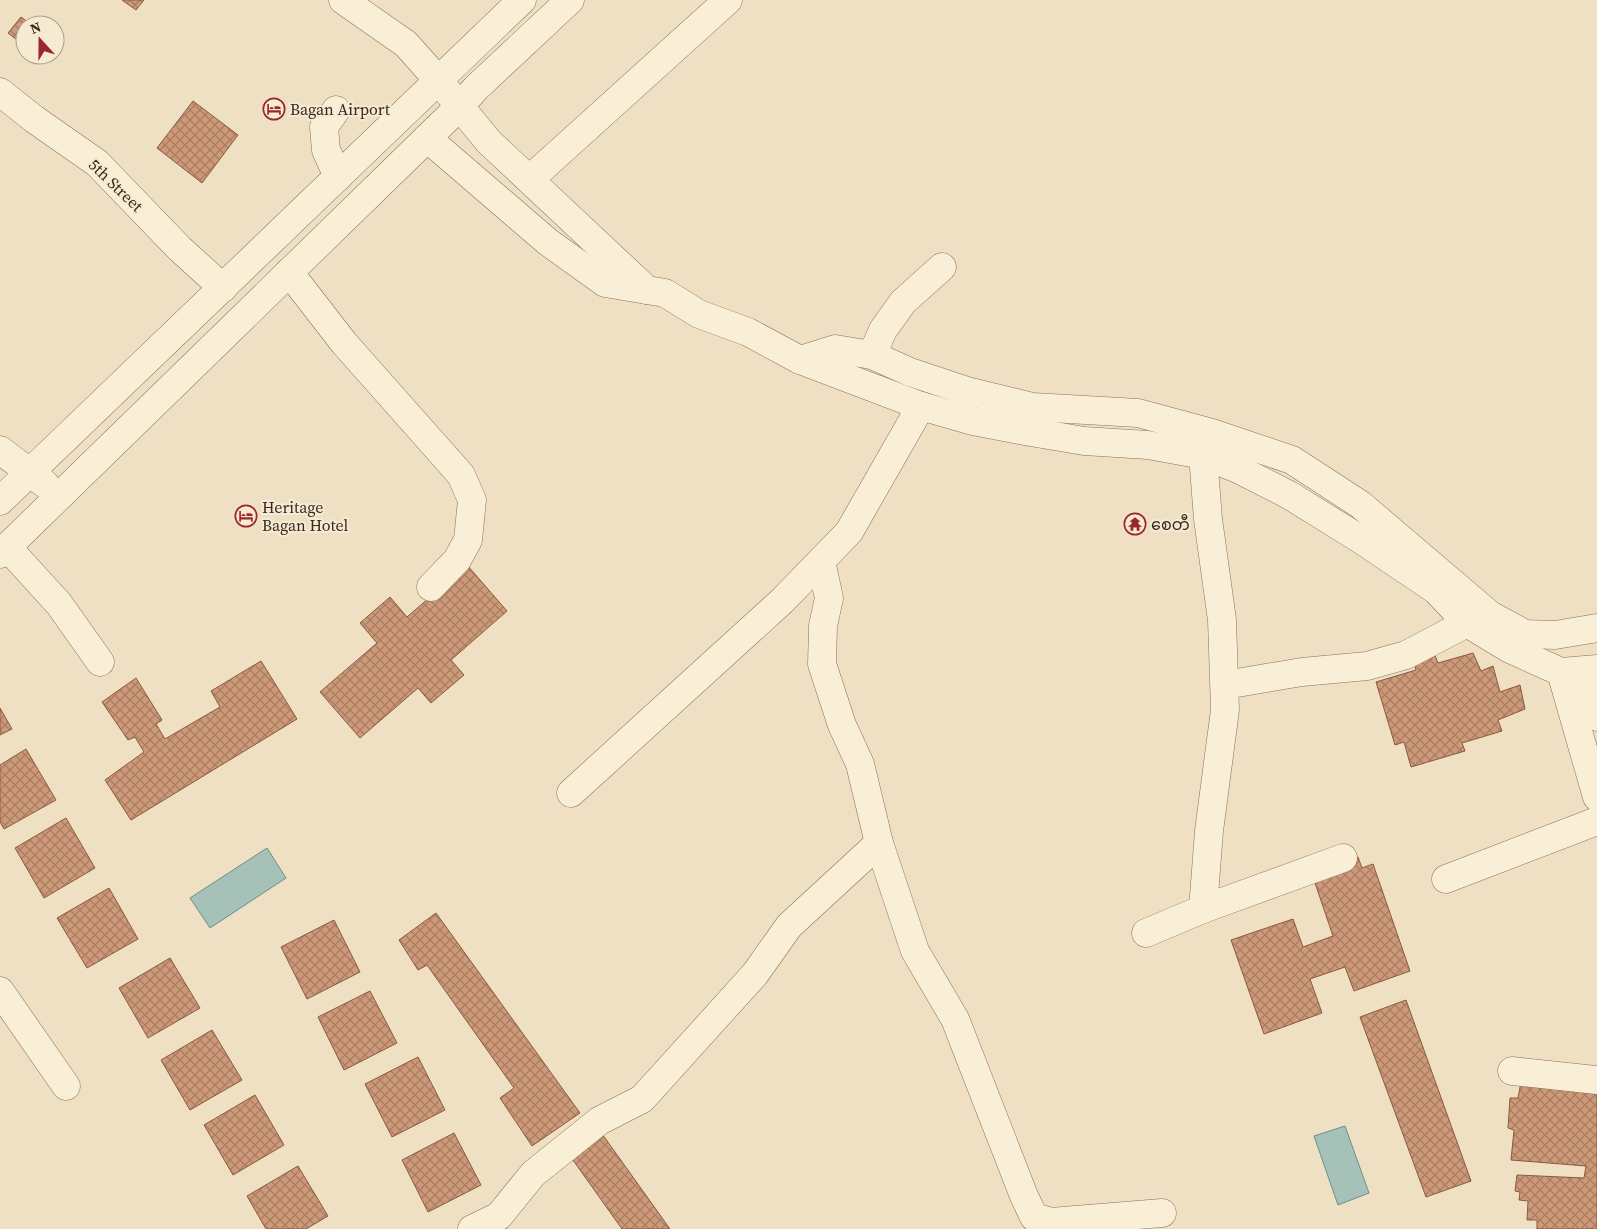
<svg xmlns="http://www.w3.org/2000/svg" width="1597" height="1229" font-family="'Source Serif 4','Noto Sans Myanmar',serif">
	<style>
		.water { fill: #a5c1b8; stroke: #6c9086 }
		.building { fill: url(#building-cross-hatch); stroke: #895a3e }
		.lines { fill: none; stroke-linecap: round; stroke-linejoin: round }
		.minor-casing { stroke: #897159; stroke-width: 29 }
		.minor { stroke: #f9eed6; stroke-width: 28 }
		.labels { text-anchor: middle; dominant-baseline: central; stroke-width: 4; stroke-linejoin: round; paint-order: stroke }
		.poi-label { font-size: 16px; fill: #392a1e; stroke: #f6ebd2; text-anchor: start }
		.street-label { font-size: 16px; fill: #392a1e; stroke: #f6ebd2 }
	</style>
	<defs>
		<pattern id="building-cross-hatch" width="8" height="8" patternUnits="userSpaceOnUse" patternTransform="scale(1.25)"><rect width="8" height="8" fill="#ce9978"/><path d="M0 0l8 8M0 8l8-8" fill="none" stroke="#a87d62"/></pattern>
	</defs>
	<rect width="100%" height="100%" fill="#efe0c3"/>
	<g class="water">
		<path d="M267 848 286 878 210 928 190 898Z"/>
		<path d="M1345 1126 1369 1193 1338 1205 1314 1136Z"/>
	</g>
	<g class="building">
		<path d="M122 0H144L136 10Z"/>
		<path d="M21 17 32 25H25V46L8 33Z"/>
		<path d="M193 101 238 135 202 183 157 148Z"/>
		<path d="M467 565 507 611 451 660 464 675 431 703 418 688 360 738 320 692 377 643 360 623 390 597 407 617Z"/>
		<path d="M1434 653 1438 663 1473 653 1481 671 1493 666 1500 692 1520 685 1525 709 1498 720 1502 731 1462 743 1465 751 1411 767 1404 742 1395 745 1376 682 1416 670 1413 659Z"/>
		<path d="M261 661 297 719 131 820 105 780 144 752 135 737 128 740 102 702 136 678 162 720 156 724 165 739 220 707 211 691Z"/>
		<path d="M0 708 12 729 0 735Z"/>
		<path d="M26 749 56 800 4 829 0 822V765Z"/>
		<path d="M66 818 95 868 44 898 15 848Z"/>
		<path d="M1358 857 1362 868 1373 864 1410 971 1354 991 1345 967 1310 979 1322 1013 1264 1034 1231 940 1293 919 1303 947 1333 936 1312 874Z"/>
		<path d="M109 888 138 939 87 968 57 918Z"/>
		<path d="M436 913 580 1113 532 1146 500 1098 514 1088 427 965 418 970 399 940Z"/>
		<path d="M334 920 360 972 307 999 281 947Z"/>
		<path d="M170 958 200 1008 148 1038 119 988Z"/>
		<path d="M370 991 397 1043 344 1070 318 1017Z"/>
		<path d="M1406 1000 1471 1181 1426 1197 1360 1017Z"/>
		<path d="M212 1030 242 1080 190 1110 161 1060Z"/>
		<path d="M418 1057 445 1110 392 1137 365 1084Z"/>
		<path d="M1521 1082 1597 1092V1229H1537V1220H1527L1528 1201 1519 1200 1520 1192 1515 1191 1517 1175 1584 1178 1586 1166 1511 1160 1514 1130 1508 1128 1510 1098H1518Z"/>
		<path d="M255 1095 284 1145 233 1175 204 1125Z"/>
		<path d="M600 1131 670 1229H622L568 1153Z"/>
		<path d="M454 1133 481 1185 428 1212 402 1160Z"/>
		<path d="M298 1166 328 1216 306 1229H266L247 1196Z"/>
	</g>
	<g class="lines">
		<g class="minor-casing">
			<g id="minor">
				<path d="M343 0 406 44 438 80 489 142 647 290 665 293 699 314 748 332 800 360 921 406 973 421 1025 431 1084 441 1148 445 1203 455 1238 469 1289 495 1360 539 1436 590 1467 623 1510 649 1561 672 1597 669"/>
				<path d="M0 92 34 119 97 163 180 249 223 288"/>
				<path d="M336 110 324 127 326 150 338 177"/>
				<path d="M427 138 548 242 605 283 647 290"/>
				<path d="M530 179 728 0"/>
				<path d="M289 272 344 343 461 475 472 500 468 540 457 560 431 587"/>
				<path d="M872 355 883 330 903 302 942 267"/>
				<path d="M800 360 835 349 872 355 910 372 967 391 1033 407 1138 413 1212 433 1292 460 1361 505 1490 615 1525 634 1555 635 1597 628"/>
				<path d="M0 450 45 484"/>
				<path d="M1203 455 1208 519 1222 620 1225 710 1209 831 1203 909"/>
				<path d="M0 501 522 0"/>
				<path d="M7 547 59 604 100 662"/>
				<path d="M0 554 460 106 476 88 570 0"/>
				<path d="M821 561 829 598 823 626 822 664 842 725 860 764 879 843 915 951 955 1019 1024 1196 1034 1217 1051 1222 1162 1213"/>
				<path d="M1581 671 1597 717"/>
				<path d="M1561 672 1597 797"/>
				<path d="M1225 685 1302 672 1367 666 1406 655 1467 623"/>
				<path d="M571 793 782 601 849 532 921 406"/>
				<path d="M1446 879 1597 821"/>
				<path d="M1146 933 1203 909 1343 858"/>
				<path d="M0 991 66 1086"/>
				<path d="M1512 1071 1597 1080"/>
				<path d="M472 1229 499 1216 533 1174 599 1121 642 1099 755 974 789 926 879 843"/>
			</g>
		</g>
		<use href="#minor" class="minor"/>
	</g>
	<defs>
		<g id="hotel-ring" transform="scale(1.125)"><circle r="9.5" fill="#f6ebd2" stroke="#99282c" stroke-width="1.5"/><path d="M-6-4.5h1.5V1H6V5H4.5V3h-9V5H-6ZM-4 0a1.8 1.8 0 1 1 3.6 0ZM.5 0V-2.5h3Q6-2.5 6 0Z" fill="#99282c"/></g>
		<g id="temple-ring" transform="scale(1.125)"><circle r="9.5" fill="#f6ebd2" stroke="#99282c" stroke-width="1.5"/><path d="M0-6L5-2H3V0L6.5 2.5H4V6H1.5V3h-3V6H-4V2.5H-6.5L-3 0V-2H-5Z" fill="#99282c"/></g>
	</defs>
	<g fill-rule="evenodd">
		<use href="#hotel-ring" x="274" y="109"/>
		<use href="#hotel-ring" x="246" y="516"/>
		<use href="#temple-ring" x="1135" y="524"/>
	</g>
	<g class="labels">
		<g class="poi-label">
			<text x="290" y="109">Bagan Airport</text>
			<text x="262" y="507">Heritage<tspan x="262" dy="18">Bagan Hotel</tspan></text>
			<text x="1151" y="524">စေတီ</text>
		</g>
		<g class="street-label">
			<text transform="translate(116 185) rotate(44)">5th Street</text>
		</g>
	</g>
	<g transform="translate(40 40) rotate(339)"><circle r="24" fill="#f6ebd2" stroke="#aa9e8a"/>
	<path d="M0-4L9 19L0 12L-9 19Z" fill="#99282c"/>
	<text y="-8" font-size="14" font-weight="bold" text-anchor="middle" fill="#392a1e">N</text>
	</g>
</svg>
